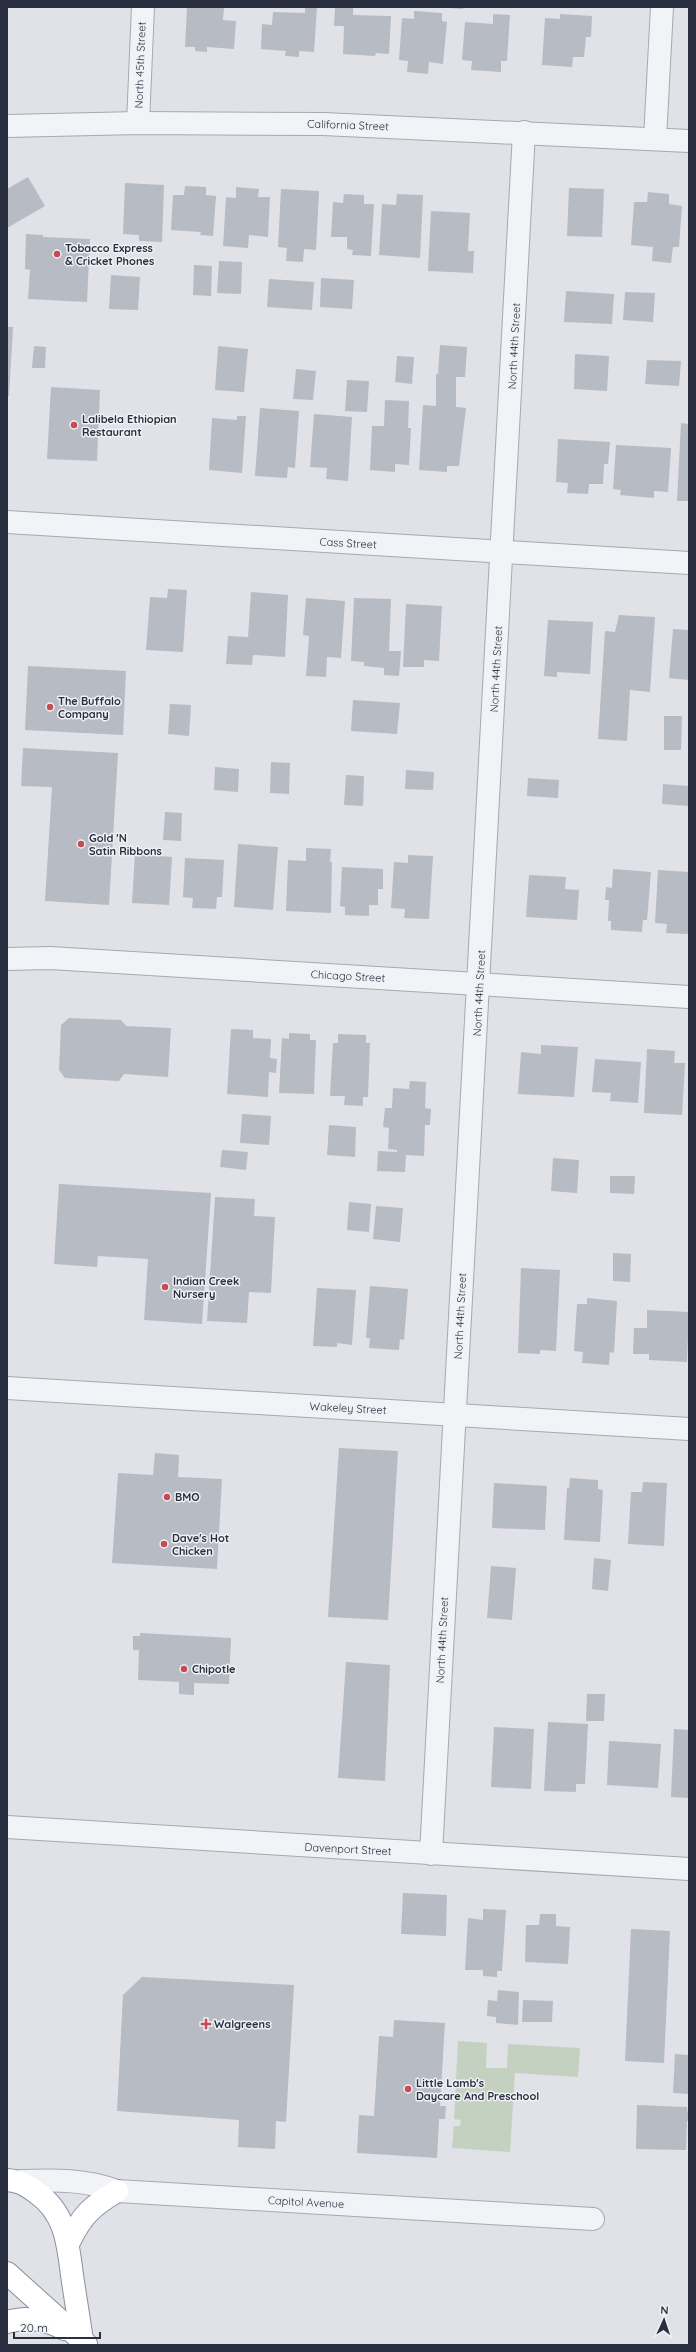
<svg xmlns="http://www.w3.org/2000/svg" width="696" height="2352" font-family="Quicksand,sans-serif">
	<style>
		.green { fill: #c4d1c1 }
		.building { fill: #b7bbc4 }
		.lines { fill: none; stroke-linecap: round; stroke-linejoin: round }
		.minor-casing { stroke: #a5a9b2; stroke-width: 24 }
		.tertiary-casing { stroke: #a5a9b2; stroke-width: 24 }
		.trunk-casing { stroke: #888e9e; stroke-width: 24 }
		.minor { stroke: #f2f3f6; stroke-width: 22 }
		.tertiary { stroke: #f2f3f6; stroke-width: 22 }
		.trunk { stroke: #fff; stroke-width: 22 }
		.poi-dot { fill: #c64c51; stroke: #eff1f6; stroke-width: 1.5 }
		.labels { text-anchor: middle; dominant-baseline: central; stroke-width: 3; stroke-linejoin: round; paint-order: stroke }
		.street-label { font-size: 11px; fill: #292f3e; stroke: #eff1f6 }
		.poi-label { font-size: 11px; font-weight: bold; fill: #292f3e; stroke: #eff1f6; text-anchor: start }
	</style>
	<rect width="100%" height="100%" fill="#e0e2e8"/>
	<path class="green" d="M458 2041 487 2043 486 2068H507L508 2044 580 2048 578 2077 515 2073 510 2152 452 2148 454 2126H460L461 2120 454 2119Z"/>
	<g class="building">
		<path d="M187 7H224L223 20 236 21 234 49 207 47V52L195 51V47H185Z"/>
		<path d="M305 7H317L314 52 299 51V57L285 56 286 51 261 49 262 24 272 25 273 12 305 13Z"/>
		<path d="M335 7H353V15L391 16 389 54 376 53 375 56 343 54 344 26H334Z"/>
		<path d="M450 7H463V9L450 8Z"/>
		<path d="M414 11 442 13V21L447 22 443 64 429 62 428 74 407 72 408 61 399 60 402 18 414 19Z"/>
		<path d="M493 14 510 15 507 61H501V72L471 70 472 61 462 60 465 22 493 24Z"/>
		<path d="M560 14 592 16 591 37H586L584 57H573L572 67 542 65 545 18 560 19Z"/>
		<path d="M28 177 45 206 7 228V189Z"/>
		<path d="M125 183 164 185 162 242 139 241V235L123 234Z"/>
		<path d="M185 186 206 187V195L216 196 213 236 200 235 201 232 171 230 173 195H184Z"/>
		<path d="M236 187 259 189 258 197H270L268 237 249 235 248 248 223 246 226 197 236 198Z"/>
		<path d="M569 188 604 189 602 237 567 236Z"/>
		<path d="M281 189 319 191 316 250 304 249 303 262 286 261 287 248 278 247Z"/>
		<path d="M648 192 669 194V204L682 206 679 247H673L671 263 652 261 653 247 631 245 634 202H647Z"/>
		<path d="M344 194 364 195V204H374L371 256 352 255 353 250 347 249V237H331L333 202 343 203Z"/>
		<path d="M397 194 423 195 420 258 379 255 382 204 396 205Z"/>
		<path d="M431 211 470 213 468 251H474L473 273 428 271Z"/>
		<path d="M26 234 43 235V237L90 239 87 302 28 299 30 270 25 269Z"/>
		<path d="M219 261 242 262 241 294 217 293Z"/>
		<path d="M194 265 212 266 211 296 193 295Z"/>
		<path d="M111 275 140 277 138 310 109 309Z"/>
		<path d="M321 278 354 280 352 309 320 307Z"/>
		<path d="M269 279 314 282 312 310 267 307Z"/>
		<path d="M566 291 614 294 612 324 564 322Z"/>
		<path d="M625 292 655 293 653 322 623 320Z"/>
		<path d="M7 327H13L9 396H7Z"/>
		<path d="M440 345 467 347 465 377H456V407L466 408 459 466H447V472L419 470 423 405 436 406V374H438Z"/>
		<path d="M34 346 46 347 45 368H32Z"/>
		<path d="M218 346 248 349 244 392 215 390Z"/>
		<path d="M575 354 609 356 607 391 574 389Z"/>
		<path d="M397 356 414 357 412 384 395 382Z"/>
		<path d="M647 360 681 361 679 386 645 384Z"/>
		<path d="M296 369 316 371 313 400 293 399Z"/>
		<path d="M347 380 369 381 367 412 345 411Z"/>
		<path d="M51 387 100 390 97 461 47 459Z"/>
		<path d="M385 400 409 401 408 428H411L409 465 395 464V472L370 470 372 426H384Z"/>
		<path d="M260 408 299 411 295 468 288 467 287 478 255 476Z"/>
		<path d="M314 414 352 417 348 481 326 479 327 468 310 467Z"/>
		<path d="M237 416H246L242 473 209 470 212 418 237 420Z"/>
		<path d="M681 423 689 424V501H677Z"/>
		<path d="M558 439 610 442 608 464H604L603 484H589L588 494 567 493 568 483 556 482Z"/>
		<path d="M616 445 671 448 668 492 654 491V498L620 495 621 490 613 489Z"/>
		<path d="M168 589 187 590 183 652 146 650 150 597 167 598Z"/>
		<path d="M251 592 288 595 285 657 253 655 252 665 226 664 228 636 248 637Z"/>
		<path d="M306 598 345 601 341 658 327 657 326 677 306 676 309 636 303 635Z"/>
		<path d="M354 598 391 599 389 651H401L399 676 384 675V668L364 666V662L351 661Z"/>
		<path d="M406 604 442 606 439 661 424 660V667H403Z"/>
		<path d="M619 615 655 617 650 692 630 690 627 741 598 739 605 631 615 632Z"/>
		<path d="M548 620 593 622 590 674 557 672V677L544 676Z"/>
		<path d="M673 629 689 630V680L669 678Z"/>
		<path d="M28 666 126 671 123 735 25 730Z"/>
		<path d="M353 700 400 703 397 734 351 731Z"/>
		<path d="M170 704 191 705 189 736 168 734Z"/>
		<path d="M664 716H682L681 750H664Z"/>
		<path d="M23 748 118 753 109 905 45 901 52 787 21 786Z"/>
		<path d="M271 762 290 763 289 794 270 793Z"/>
		<path d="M215 767 239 769 238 792 214 790Z"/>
		<path d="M406 770 434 772 433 790 405 789Z"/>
		<path d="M346 775 364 776 363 806 344 805Z"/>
		<path d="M528 778 559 780 558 798 527 796Z"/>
		<path d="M663 784 689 786V806L662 804Z"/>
		<path d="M165 812 182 813 181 841 163 840Z"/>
		<path d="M238 844 278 847 273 910 234 907Z"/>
		<path d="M306 848 331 849 330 862H332L331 913 286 911 288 860 306 861Z"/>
		<path d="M135 854 172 857 169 905 132 903Z"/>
		<path d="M408 855 433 856 429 919 404 918 405 909 391 908 394 862 408 863Z"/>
		<path d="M185 858 224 860 222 897H217L216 909 192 908 193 898 183 897Z"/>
		<path d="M342 867 383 869V889H378V905H369V916L345 915V907L340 906Z"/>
		<path d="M613 869 651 872 647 920H643L642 932 611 930V921H608L609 900H605L606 887 612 888Z"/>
		<path d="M658 870 689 872 688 934 666 933 667 924 655 923Z"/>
		<path d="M529 875 566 877 565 889 579 890 577 920 526 917Z"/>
		<path d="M69 1018 121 1020 126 1026 171 1028 168 1077 124 1074 119 1081 65 1078 59 1070 61 1025Z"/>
		<path d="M231 1029 253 1030V1038L271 1039 270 1058 277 1059 276 1073 269 1072 268 1097 227 1094Z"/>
		<path d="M289 1033 310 1034V1040H316L314 1094 279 1093 282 1038 289 1039Z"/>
		<path d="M338 1034 366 1035V1043H370L368 1097H363V1106L344 1105 345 1096H330L333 1043H338Z"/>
		<path d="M541 1045 578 1047 574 1097 518 1094 521 1052 541 1054Z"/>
		<path d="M647 1049 675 1051 674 1063H685L682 1115 644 1113Z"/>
		<path d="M595 1059 641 1062 638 1103 610 1101 611 1093 592 1092Z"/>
		<path d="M410 1081 426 1082 425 1108 431 1109 430 1125H425L424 1156 406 1155 405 1172 377 1171 378 1151 397 1152V1150L388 1149 389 1128 383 1127 385 1108H392L393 1088 409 1089Z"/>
		<path d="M242 1114 271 1116 269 1145 240 1143Z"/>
		<path d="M329 1125 356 1127 355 1157 327 1155Z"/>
		<path d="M222 1150 248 1152 246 1170 220 1167Z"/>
		<path d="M553 1158 579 1160 577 1193 551 1191Z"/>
		<path d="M610 1176H635L634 1194 610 1193Z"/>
		<path d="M59 1184 211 1193 202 1324 144 1320 148 1259 98 1256 97 1267 54 1264Z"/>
		<path d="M215 1197 255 1199 254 1216 275 1217 271 1293 249 1292 247 1323 207 1321Z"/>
		<path d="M349 1202 371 1204 369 1232 347 1230Z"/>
		<path d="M376 1206 403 1208 400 1242 373 1239Z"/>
		<path d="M613 1253 631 1254 630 1282 613 1281Z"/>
		<path d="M521 1268 560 1270 556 1351 540 1350V1354L518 1353Z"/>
		<path d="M370 1286 408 1289 404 1340 400 1339 399 1350 369 1348 370 1338H366Z"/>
		<path d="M317 1288 356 1290 352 1345 337 1343V1347L313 1346Z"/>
		<path d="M587 1298 617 1301 614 1353 610 1352 609 1365 582 1363 583 1352 574 1351 577 1304H587Z"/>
		<path d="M647 1310 689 1312 687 1362 649 1360V1354H633L634 1328H647Z"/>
		<path d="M339 1448 398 1451 388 1620 328 1617Z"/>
		<path d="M155 1453 179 1455 178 1477 222 1479 217 1569 112 1563 118 1473 153 1475Z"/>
		<path d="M570 1478 598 1480V1489L603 1490 600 1542 564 1540 567 1488H569Z"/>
		<path d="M643 1482 667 1483 664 1546 628 1544 631 1492H642Z"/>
		<path d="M494 1483 547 1486 545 1530 492 1528Z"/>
		<path d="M594 1558 611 1560 608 1591 592 1589Z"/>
		<path d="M491 1566 516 1568 512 1620 487 1618Z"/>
		<path d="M140 1633 231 1638 229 1684 194 1683V1695L179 1694V1682L138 1680 139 1650H133V1636H140Z"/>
		<path d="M346 1662 390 1665 385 1781 338 1778Z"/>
		<path d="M587 1694H605L604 1721H586Z"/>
		<path d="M548 1722 588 1724 585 1784H576V1792L544 1791Z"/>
		<path d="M494 1727 534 1729 531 1789 491 1787Z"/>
		<path d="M674 1729 689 1730V1798L671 1797Z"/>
		<path d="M609 1741 661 1744 658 1788 607 1785Z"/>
		<path d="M403 1893 447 1895 446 1936 401 1934Z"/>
		<path d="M483 1909 506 1910 502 1971H497V1977L483 1976V1970H465L468 1918 483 1920Z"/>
		<path d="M540 1914H556V1926L570 1927 568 1964 525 1962 526 1925H539Z"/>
		<path d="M631 1929 670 1931 664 2063 625 2061Z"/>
		<path d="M142 1977 294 1985 286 2122 276 2121 275 2149 238 2147 239 2120 117 2111 123 1995Z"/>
		<path d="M498 1990 519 1992 518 2025 496 2023V2017L487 2016 488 2000 497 2001Z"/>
		<path d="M523 2000 553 2001 552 2022H522Z"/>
		<path d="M394 2020 445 2023 440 2106H446L445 2119H439L437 2158 357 2153 359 2115 374 2116 379 2036 393 2037Z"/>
		<path d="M675 2054 689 2055V2094L673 2093Z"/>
		<path d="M637 2105 687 2107 689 2121H687L686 2150 636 2149Z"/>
	</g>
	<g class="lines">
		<g class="minor-casing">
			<g id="minor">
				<path d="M138 123 143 7"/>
				<path d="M655 139 662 7"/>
				<path d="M7 522 689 563"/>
				<path d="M7 959 50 958 689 997"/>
				<path d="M7 1388 689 1429"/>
				<path d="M7 1827 689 1869"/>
				<path d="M431 1854 524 132"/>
				<path d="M21 2181C55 2180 85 2179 117 2191L593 2219"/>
			</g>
		</g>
		<g class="tertiary-casing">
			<path id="tertiary" d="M7 126 138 123 323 124 689 141"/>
		</g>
		<g class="trunk-casing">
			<g id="trunk">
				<path d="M7 2180C20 2181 26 2185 37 2193 68 2215 68 2248 73 2282 76 2302 79 2321 82 2340"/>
				<path d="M69 2242C82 2215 92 2206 117 2191"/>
				<path d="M7 2273 86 2344"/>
				<path d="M7 2322C26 2316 47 2319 64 2329"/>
			</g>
		</g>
		<use href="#minor" class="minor"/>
		<use href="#tertiary" class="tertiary"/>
		<use href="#trunk" class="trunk"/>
	</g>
	<g class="poi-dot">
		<circle cx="57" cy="254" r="4"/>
		<circle cx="74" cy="425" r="4"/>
		<circle cx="50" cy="707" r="4"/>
		<circle cx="81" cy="844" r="4"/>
		<circle cx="165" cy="1287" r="4"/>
		<circle cx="167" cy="1497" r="4"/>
		<circle cx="164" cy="1544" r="4"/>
		<circle cx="184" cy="1669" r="4"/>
		<path d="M204 2018h4v4h4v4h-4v4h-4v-4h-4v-4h4z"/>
		<circle cx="408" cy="2089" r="4"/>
	</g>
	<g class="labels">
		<g class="street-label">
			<text transform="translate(140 65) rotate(-88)">North 45th Street</text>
			<text transform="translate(348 125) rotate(2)">California Street</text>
			<text transform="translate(514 346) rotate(-87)">North 44th Street</text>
			<text transform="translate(348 543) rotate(3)">Cass Street</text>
			<text transform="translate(496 669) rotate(-87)">North 44th Street</text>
			<text transform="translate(348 976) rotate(3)">Chicago Street</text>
			<text transform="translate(479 993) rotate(-87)">North 44th Street</text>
			<text transform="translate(460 1316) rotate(-87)">North 44th Street</text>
			<text transform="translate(348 1408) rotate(3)">Wakeley Street</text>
			<text transform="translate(442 1640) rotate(-87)">North 44th Street</text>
			<text transform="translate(348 1849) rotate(3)">Davenport Street</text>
			<text transform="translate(306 2202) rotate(3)">Capitol Avenue</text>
		</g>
		<g class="poi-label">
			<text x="65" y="248">Tobacco Express<tspan x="65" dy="13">&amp; Cricket Phones</tspan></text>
			<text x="82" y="419">Lalibela Ethiopian<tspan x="82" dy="13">Restaurant</tspan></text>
			<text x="58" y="701">The Buffalo<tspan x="58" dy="13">Company</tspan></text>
			<text x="89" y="838">Gold 'N<tspan x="89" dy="13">Satin Ribbons</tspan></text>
			<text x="173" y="1281">Indian Creek<tspan x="173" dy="13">Nursery</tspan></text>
			<text x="175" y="1497">BMO</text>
			<text x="172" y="1538">Dave's Hot<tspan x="172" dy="13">Chicken</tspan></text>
			<text x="192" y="1669">Chipotle</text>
			<text x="214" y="2024">Walgreens</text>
			<text x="416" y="2083">Little Lamb's<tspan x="416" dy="13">Daycare And Preschool</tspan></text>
		</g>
	</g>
	<rect width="696" height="2352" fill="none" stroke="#292f3e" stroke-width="16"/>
	<g transform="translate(664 2320) rotate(3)" stroke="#eff1f6" stroke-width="3" paint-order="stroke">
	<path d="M0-3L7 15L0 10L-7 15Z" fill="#292f3e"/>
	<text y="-6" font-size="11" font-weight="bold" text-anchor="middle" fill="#292f3e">N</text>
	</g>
	<path d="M14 2332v6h86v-6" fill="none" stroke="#292f3e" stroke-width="2"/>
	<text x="20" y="2332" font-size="12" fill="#292f3e" stroke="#eff1f6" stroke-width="3" paint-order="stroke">20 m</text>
</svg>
